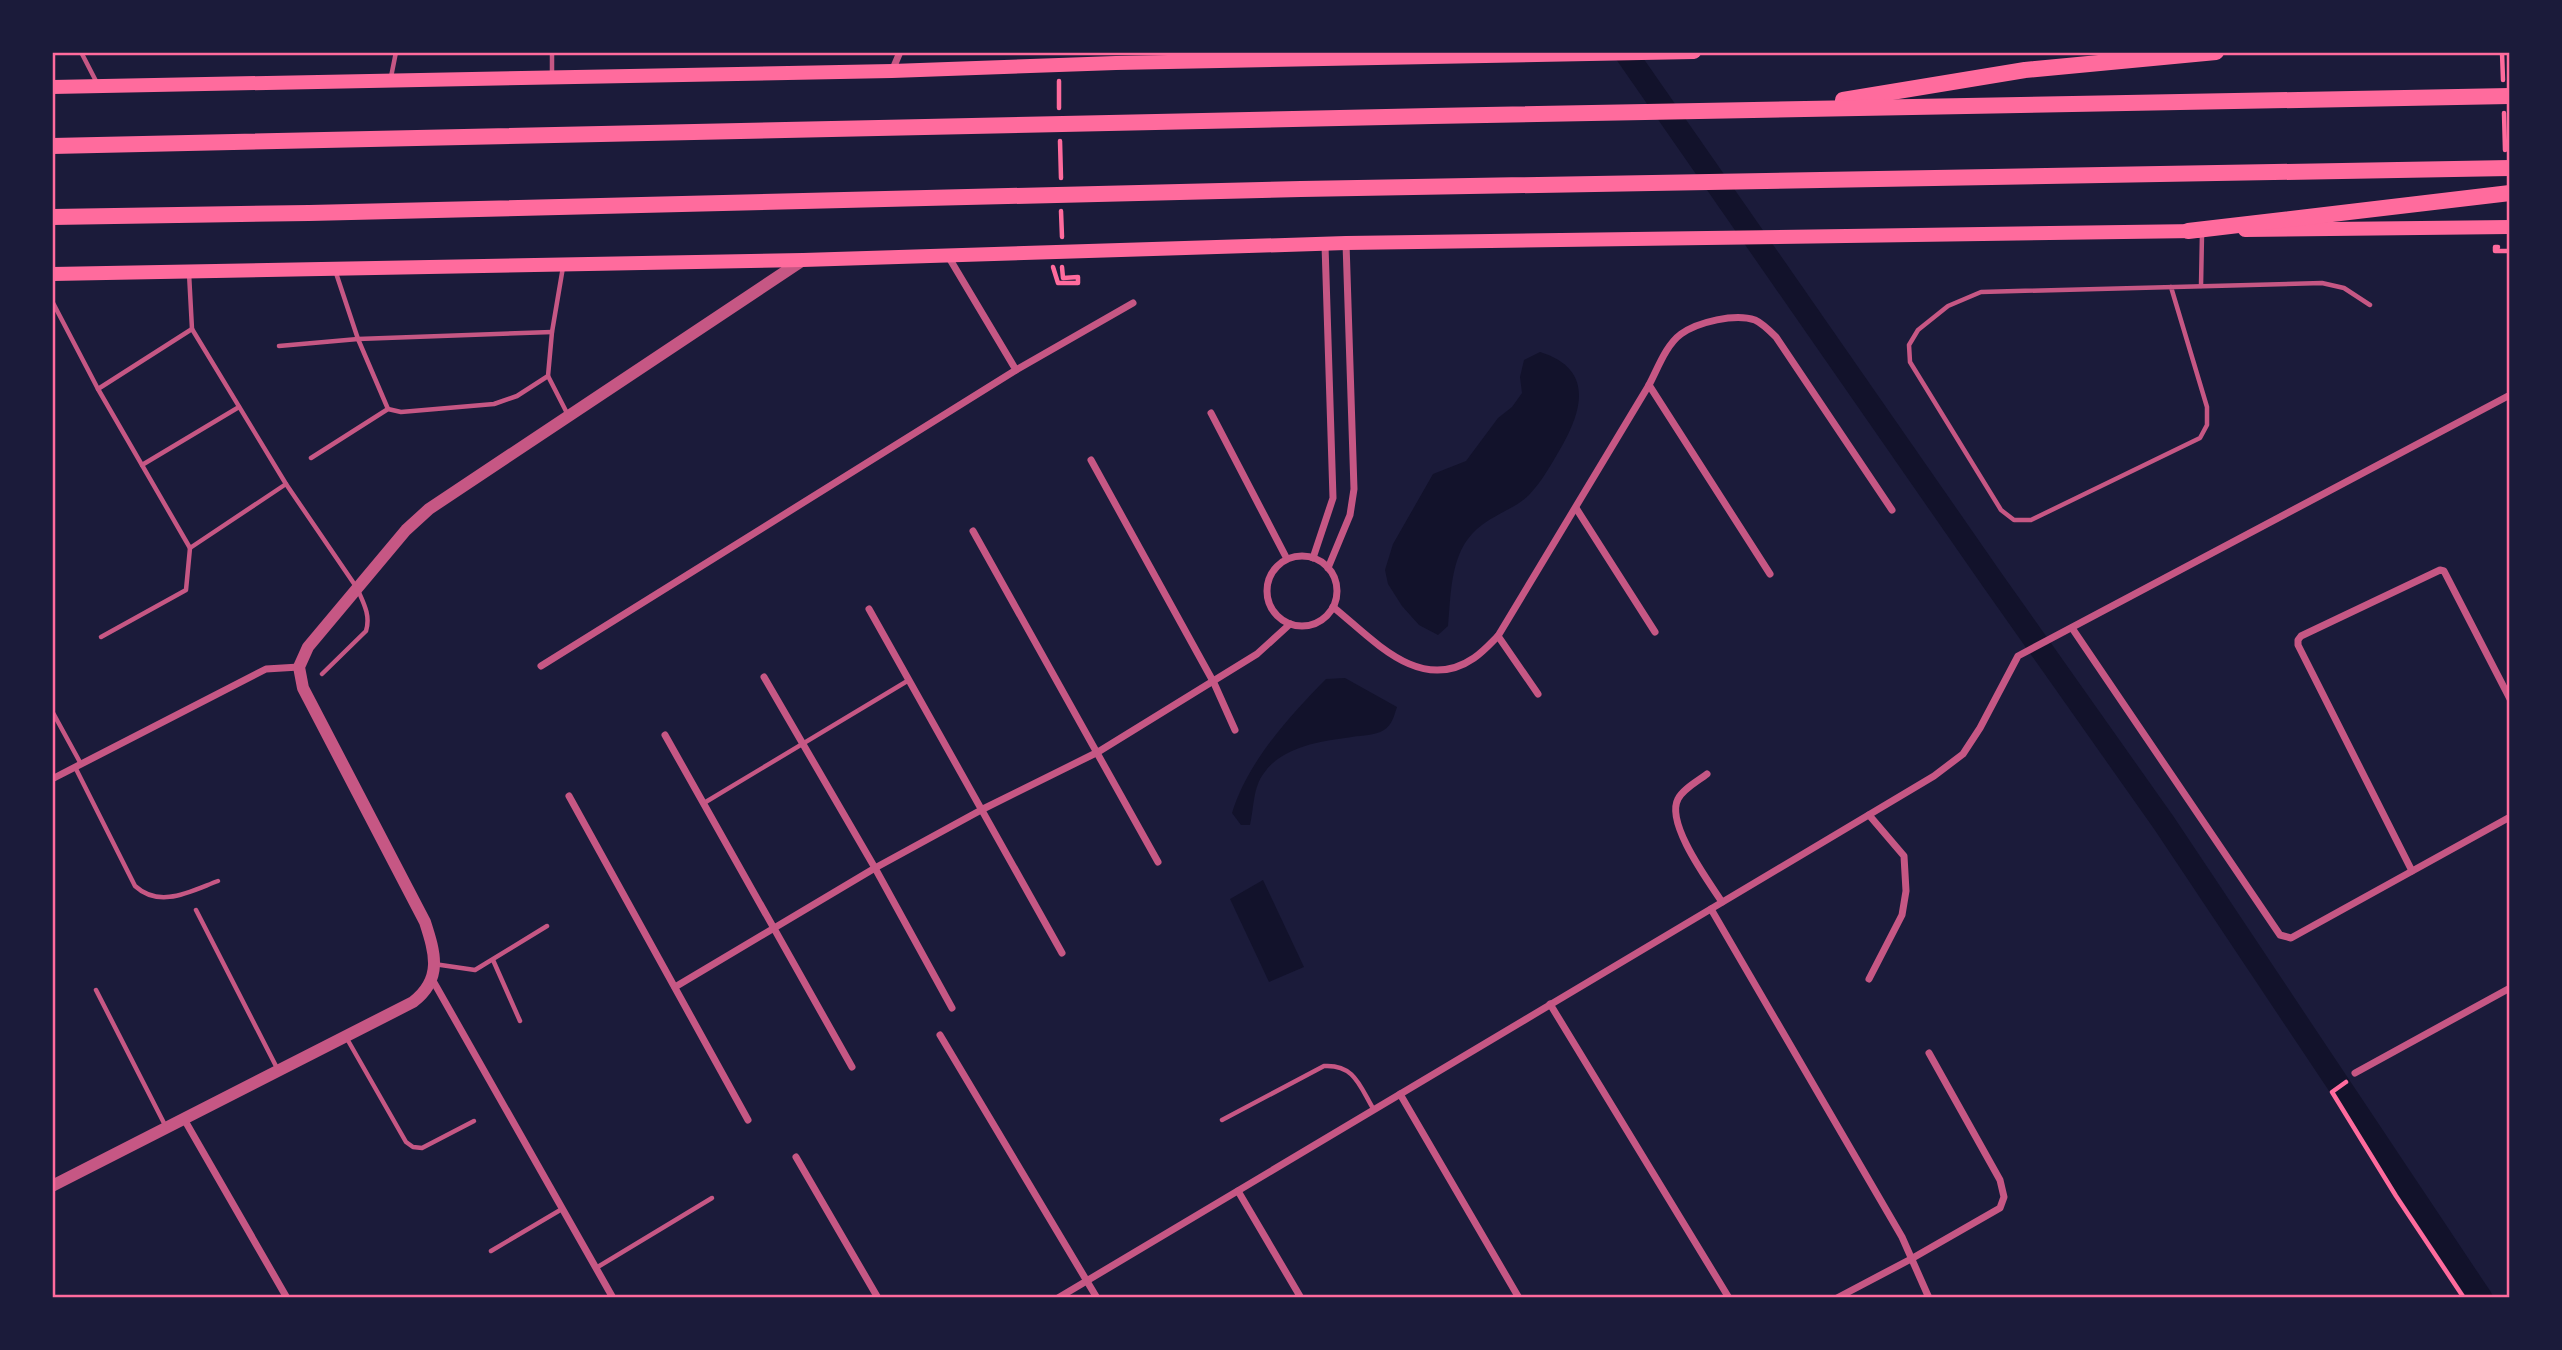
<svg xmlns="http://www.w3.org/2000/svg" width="2562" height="1350" font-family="Mulish,sans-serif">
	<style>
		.water { fill: #12122b }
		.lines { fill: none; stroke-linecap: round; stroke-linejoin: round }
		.canal { stroke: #12122b; stroke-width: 23 }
		.path { stroke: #ff6b9d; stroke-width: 4.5 }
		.service { stroke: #c65784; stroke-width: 4.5 }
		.minor { stroke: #c65784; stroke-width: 7 }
		.tertiary { stroke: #c65784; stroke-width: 12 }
		.secondary { stroke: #ff6b9d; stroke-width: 14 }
		.trunk { stroke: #ff6b9d; stroke-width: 16 }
		.neatline { fill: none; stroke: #ff6b9d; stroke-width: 2.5 }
	</style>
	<rect width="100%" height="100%" fill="#1b1b3a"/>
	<g class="water">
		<path d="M1540 352C1592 368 1584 407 1562 446 1552 463 1543 480 1529 495 1512 511 1488 516 1472 534 1450 558 1451 596 1448 626L1438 635 1419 625 1402 606 1388 584 1385 570 1393 544 1433 474 1466 461 1498 418 1512 407 1522 393 1520 377 1524 360Z"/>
		<path d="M1345 678 1397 707C1394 716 1392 725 1384 730 1374 736 1363 735 1352 737 1322 741 1283 746 1264 773 1253 787 1254 808 1250 825H1241L1232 813C1248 761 1289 717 1326 679Z"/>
		<path d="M1263 880 1304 967 1269 982 1230 899Z"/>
	</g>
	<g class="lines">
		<path class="canal" d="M1625 52 1993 581 2164 823 2481 1298"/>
		<g class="path">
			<path d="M2502 52 2503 80"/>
			<path d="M1059 81V108"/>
			<path d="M2504 113 2505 150"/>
			<path d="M1060 141 1061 178"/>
			<path d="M1061 211 1062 237"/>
			<path d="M2498 247H2495V251H2510"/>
			<path d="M1053 267 1058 283H1078V277L1063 278 1062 267"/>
			<path d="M2346 1082 2332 1092 2396 1196 2464 1298"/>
		</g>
		<g class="service">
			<path d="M81 52 97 83"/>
			<path d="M552 52V76"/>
			<path d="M391 77 396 52"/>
			<path d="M189 273 192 329"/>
			<path d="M336 273 358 339 388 409"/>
			<path d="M2201 286 2202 234"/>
			<path d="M2171 287 2207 407V425L2200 438 2031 520H2014L2001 510 1910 362 1909 345 1918 330 1948 306 1981 292 2322 283 2344 288 2370 305"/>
			<path d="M52 301 98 389 190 548 286 484"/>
			<path d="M279 346 358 339 552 332"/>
			<path d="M548 376 568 415"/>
			<path d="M98 389 192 329 286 484 357 588C363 602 371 615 366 631L322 674"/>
			<path d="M311 458 388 409 401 412 494 404 517 396 548 376 552 332 563 267"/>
			<path d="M142 465 239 407"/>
			<path d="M101 637 186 590 190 548"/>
			<path d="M52 711 81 764"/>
			<path d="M75 767 135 886C160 909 191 891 218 881"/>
			<path d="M704 803 909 680"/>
			<path d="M196 910 278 1070"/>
			<path d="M493 960 520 1021"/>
			<path d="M434 964 475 970 547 926"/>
			<path d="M96 990 166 1127"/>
			<path d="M346 1037 406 1142 413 1147 422 1148 474 1121"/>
			<path d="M1222 1120 1324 1066C1355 1064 1360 1087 1374 1110"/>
			<path d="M491 1251 562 1209"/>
			<path d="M596 1268 712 1198"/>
		</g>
		<g class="minor">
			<path d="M892 71 900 52"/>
			<path d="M1016 370 1133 303"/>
			<path d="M1649 385 1770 574"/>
			<path d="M1211 413 1287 559"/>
			<path d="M1091 460 1214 683 1235 730"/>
			<path d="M1576 508 1655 632"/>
			<path d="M973 531 1158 862"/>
			<circle cx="1302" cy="591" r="35"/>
			<path d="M1313 558 1333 498 1325 245"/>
			<path d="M1328 568 1350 515 1354 489 1346 243"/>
			<path d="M1333 607C1373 639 1420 695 1474 658 1483 652 1491 643 1498 636L1649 385C1658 368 1666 345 1681 334 1698 322 1735 313 1755 320 1762 323 1770 331 1776 337L1892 510"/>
			<path d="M869 609 1062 953"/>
			<path d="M2072 628 2280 935 2291 938 2510 817"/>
			<path d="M1498 636 1538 694"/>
			<path d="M541 666 1016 370 948 256"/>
			<path d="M764 677 875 868 952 1008"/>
			<path d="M665 735 852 1067"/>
			<path d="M1707 774C1698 781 1683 789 1678 799 1665 823 1709 882 1722 902"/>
			<path d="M52 779 266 669 299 667"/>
			<path d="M569 796 748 1120"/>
			<path d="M2412 871 2298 645V640L2301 636 2440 570 2444 571 2510 699"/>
			<path d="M1711 909 1902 1237 1929 1298"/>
			<path d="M432 979 613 1298"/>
			<path d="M1869 979 1902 915 1906 891 1904 856 1869 815"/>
			<path d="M675 987 875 868 983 809 1098 752 1257 654 1290 624"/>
			<path d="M1550 1004 1729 1298"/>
			<path d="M940 1035 1097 1298"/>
			<path d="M2355 1073 2510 988"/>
			<path d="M1400 1094 1519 1298"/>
			<path d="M184 1119 287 1298"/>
			<path d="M796 1157 878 1298"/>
			<path d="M1238 1191 1301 1298"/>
			<path d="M1058 1298 1934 776 1963 754 1980 728 2018 656 2510 395"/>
			<path d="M1837 1298 1911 1259 2000 1208 2004 1197 2000 1180 1929 1053"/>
		</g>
		<path class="tertiary" d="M52 1186 413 1002C443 979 435 953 425 922L303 688 299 667 308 647 406 530 429 509 803 260"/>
		<g class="secondary">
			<path d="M52 87 892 71 1116 63 1694 52"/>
			<path d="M2245 230 2510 227"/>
			<path d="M52 274 803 260 1346 243 2197 231"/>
		</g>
		<g class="trunk">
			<path d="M1843 100 2025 70 2216 52"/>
			<path d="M52 146 1432 116 2510 96"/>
			<path d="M52 217 309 213 1301 189 2510 168"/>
			<path d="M2188 231 2510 193"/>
		</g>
	</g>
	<rect width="2562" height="1350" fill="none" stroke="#1b1b3a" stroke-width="108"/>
	<rect x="54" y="54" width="2454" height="1242" class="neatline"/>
</svg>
